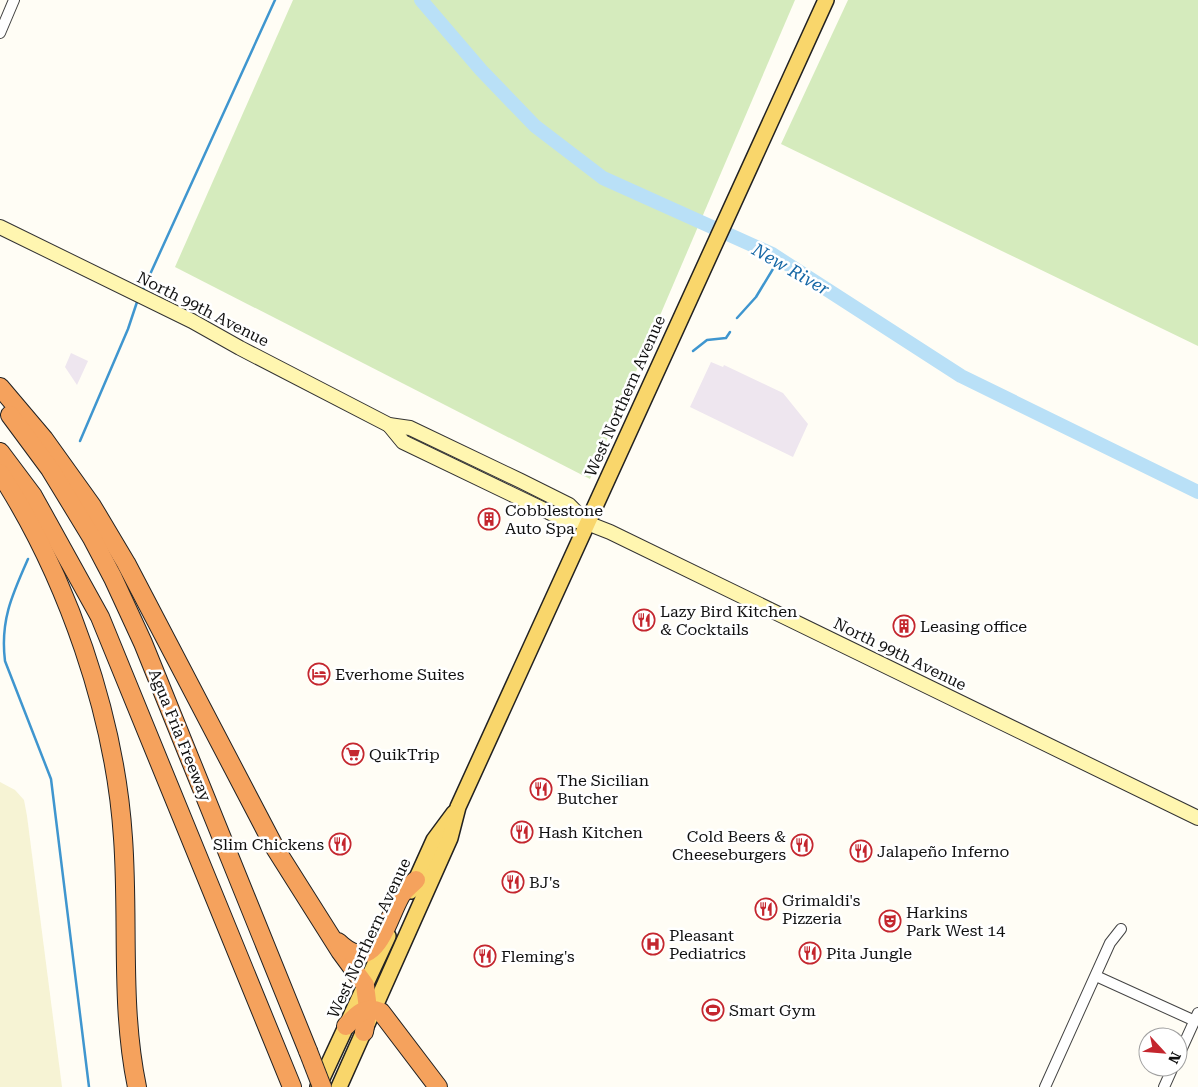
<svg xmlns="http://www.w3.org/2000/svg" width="1198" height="1087" font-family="'Roboto Serif',serif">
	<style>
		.industrial { fill: #eee6ef }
		.farmland { fill: #f6f3d4 }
		.green { fill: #d5ebbd }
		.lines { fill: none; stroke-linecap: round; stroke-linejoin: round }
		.stream { stroke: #3f96cf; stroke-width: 2.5 }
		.river { stroke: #b9e0f7; stroke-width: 14 }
		.street-casing { stroke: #444; stroke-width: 12 }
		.secondary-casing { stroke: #333; stroke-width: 16 }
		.primary-casing { stroke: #222; stroke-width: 18 }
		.highway-casing { stroke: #222; stroke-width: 20 }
		.street { stroke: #fff; stroke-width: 10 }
		.secondary { stroke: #fff6b0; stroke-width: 14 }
		.primary { stroke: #f9d66b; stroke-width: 15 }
		.highway { stroke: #f5a25d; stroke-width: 18 }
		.highway-bridge-casing { stroke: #222; stroke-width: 20; stroke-linecap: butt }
		.highway-bridge { stroke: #f5a25d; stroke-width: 18 }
		.labels { text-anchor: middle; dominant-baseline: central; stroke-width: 5; stroke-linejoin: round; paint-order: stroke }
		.street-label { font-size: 16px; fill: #111; stroke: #fff }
		.poi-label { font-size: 16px; fill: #111; stroke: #fff; text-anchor: start }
		.water-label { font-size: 18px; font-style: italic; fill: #1768a6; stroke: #fff }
	</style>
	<rect width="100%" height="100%" fill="#fffdf5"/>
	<g class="industrial">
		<path d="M71 353 88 361 77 385 65 367Z"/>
		<path d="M711 362 723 367 724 365 783 393 808 424 793 457 690 407Z"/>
	</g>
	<path class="farmland" d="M0 782 15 790 24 800 27 816 62 1087H0Z"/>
	<g class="green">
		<path d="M293 0H795L590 479 175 267Z"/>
		<path d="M848 0H1198V346L781 144Z"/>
	</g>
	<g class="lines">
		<g class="stream">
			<path d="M142 292 275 0"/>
			<path d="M737 318 756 297 779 259"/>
			<path d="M693 351 707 340 726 338 730 332"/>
			<path d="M80 441 128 329 138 299"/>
			<path d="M28 559C12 595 0 621 5 661L51 779 89 1087"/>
		</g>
		<path class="river" d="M421 0 481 70 535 126 603 178 772 254 961 376 1198 492"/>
		<g class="street-casing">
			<g id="street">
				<path d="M0 33 14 0"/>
				<path d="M1096 976 1195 1021"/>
				<path d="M1178 1057 1198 1013"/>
				<path d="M1045 1087 1110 943 1121 929"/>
				<path d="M1164 1087 1173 1067"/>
			</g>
		</g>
		<g class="secondary-casing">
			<g id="secondary">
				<path d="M0 227 192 321 240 348 389 425 410 428 521 481 569 505 587 523"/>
				<path d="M389 425 403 442 561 518 587 523 610 532 1198 818"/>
			</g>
		</g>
		<g class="primary-casing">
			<g id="primary">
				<path d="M411 891 434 840 454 813"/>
				<path d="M318 1087 388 936"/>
				<path d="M339 1087 450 838 458 807 826 0"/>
			</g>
		</g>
		<g class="highway-casing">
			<g id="highway">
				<path d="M0 387 44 439 92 506 126 563 275 848 340 951 365 985 368 1009 364 1032"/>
				<path d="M10 415 50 469 92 538 113 578 143 643 308 1051"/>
				<path d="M0 452 33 496 100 617 292 1087"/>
				<path d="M0 473C67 577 115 715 123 838 129 921 120 1006 137 1087"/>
				<path d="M338 942C375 978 386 922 400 897 403 891 411 885 416 880"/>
				<path d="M346 1026C356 1015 365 1005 381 1012L438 1087"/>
			</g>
		</g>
		<use href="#street" class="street"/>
		<use href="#secondary" class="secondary"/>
		<use href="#primary" class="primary"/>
		<use href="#highway" class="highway"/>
		<g class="highway-bridge-casing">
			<path id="highway-bridge" d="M308 1051 322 1087"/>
		</g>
		<use href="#highway-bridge" class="highway-bridge"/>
	</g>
	<defs>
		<g id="building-ring" transform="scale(1.125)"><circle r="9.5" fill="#fff" stroke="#c4262e" stroke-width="1.5"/><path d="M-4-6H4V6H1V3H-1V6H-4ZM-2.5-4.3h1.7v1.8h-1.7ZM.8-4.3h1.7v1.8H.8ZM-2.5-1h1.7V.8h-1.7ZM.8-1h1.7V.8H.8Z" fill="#c4262e"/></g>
		<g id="restaurant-ring" transform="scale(1.125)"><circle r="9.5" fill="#fff" stroke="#c4262e" stroke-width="1.5"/><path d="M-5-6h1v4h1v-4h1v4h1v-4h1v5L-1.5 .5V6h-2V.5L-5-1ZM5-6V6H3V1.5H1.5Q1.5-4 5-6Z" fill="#c4262e"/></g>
		<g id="hotel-ring" transform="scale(1.125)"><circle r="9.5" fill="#fff" stroke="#c4262e" stroke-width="1.5"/><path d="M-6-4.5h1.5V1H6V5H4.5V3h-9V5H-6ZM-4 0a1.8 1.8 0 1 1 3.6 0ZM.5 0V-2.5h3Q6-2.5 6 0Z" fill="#c4262e"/></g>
		<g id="supermarket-ring" transform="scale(1.125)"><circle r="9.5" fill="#fff" stroke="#c4262e" stroke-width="1.5"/><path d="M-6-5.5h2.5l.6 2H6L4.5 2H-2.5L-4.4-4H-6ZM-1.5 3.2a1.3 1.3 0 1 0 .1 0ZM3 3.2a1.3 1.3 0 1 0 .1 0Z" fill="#c4262e"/></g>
		<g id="theatre-ring" transform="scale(1.125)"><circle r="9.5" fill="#fff" stroke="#c4262e" stroke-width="1.5"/><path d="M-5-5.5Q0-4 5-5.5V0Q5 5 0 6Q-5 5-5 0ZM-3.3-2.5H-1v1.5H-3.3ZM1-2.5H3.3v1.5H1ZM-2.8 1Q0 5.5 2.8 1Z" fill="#c4262e"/></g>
		<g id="hospital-ring" transform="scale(1.125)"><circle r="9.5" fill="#fff" stroke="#c4262e" stroke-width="1.5"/><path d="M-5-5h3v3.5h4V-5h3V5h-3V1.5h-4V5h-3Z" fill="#c4262e"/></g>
		<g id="stadium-ring" transform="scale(1.125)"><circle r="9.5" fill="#fff" stroke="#c4262e" stroke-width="1.5"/><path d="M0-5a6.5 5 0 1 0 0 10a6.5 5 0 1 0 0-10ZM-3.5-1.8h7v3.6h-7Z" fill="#c4262e"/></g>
	</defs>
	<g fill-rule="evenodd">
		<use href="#building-ring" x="489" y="519"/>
		<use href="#restaurant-ring" x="644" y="620"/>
		<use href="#building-ring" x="904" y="626"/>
		<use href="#hotel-ring" x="319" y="674"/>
		<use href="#supermarket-ring" x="353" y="754"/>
		<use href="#restaurant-ring" x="541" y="789"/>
		<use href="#restaurant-ring" x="522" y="832"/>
		<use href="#restaurant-ring" x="340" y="844"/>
		<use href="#restaurant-ring" x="802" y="845"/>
		<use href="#restaurant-ring" x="861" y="851"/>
		<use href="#restaurant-ring" x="513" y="882"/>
		<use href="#restaurant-ring" x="766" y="909"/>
		<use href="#theatre-ring" x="890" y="921"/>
		<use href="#hospital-ring" x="653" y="944"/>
		<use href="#restaurant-ring" x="810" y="953"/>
		<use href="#restaurant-ring" x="485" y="956"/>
		<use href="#stadium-ring" x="713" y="1010"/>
	</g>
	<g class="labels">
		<g class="street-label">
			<text transform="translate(203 309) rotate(27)">North 99th Avenue</text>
			<text transform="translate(625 396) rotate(-66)">West Northern Avenue</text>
			<text transform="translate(900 654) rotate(26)">North 99th Avenue</text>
			<text transform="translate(180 735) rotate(68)">Agua Fria Freeway</text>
			<text transform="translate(369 938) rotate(-65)">West Northern Avenue</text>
		</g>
		<g class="poi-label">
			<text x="505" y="510">Cobblestone<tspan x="505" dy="18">Auto Spa</tspan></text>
			<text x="660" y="611">Lazy Bird Kitchen<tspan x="660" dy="18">&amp; Cocktails</tspan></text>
			<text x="920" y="626">Leasing office</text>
			<text x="335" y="674">Everhome Suites</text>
			<text x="369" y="754">QuikTrip</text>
			<text x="557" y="780">The Sicilian<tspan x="557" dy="18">Butcher</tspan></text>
			<text x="538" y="832">Hash Kitchen</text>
			<text x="786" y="836" text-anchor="end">Cold Beers &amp;<tspan x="786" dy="18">Cheeseburgers</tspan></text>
			<text x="324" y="844" text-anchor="end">Slim Chickens</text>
			<text x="877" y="851">Jalapeño Inferno</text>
			<text x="529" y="882">BJ's</text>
			<text x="782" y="900">Grimaldi's<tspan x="782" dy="18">Pizzeria</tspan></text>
			<text x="906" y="912">Harkins<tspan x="906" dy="18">Park West 14</tspan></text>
			<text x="669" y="935">Pleasant<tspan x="669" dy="18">Pediatrics</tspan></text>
			<text x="826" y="953">Pita Jungle</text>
			<text x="501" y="956">Fleming's</text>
			<text x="729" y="1010">Smart Gym</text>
		</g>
		<g class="water-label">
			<text transform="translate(791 269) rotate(30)">New River</text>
		</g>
	</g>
	<g transform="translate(1163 1052) rotate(116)"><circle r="24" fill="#ffffff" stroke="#a0a0a0"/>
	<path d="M0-4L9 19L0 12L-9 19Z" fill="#c4262e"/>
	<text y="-8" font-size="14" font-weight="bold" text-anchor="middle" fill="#111111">N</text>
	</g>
</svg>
